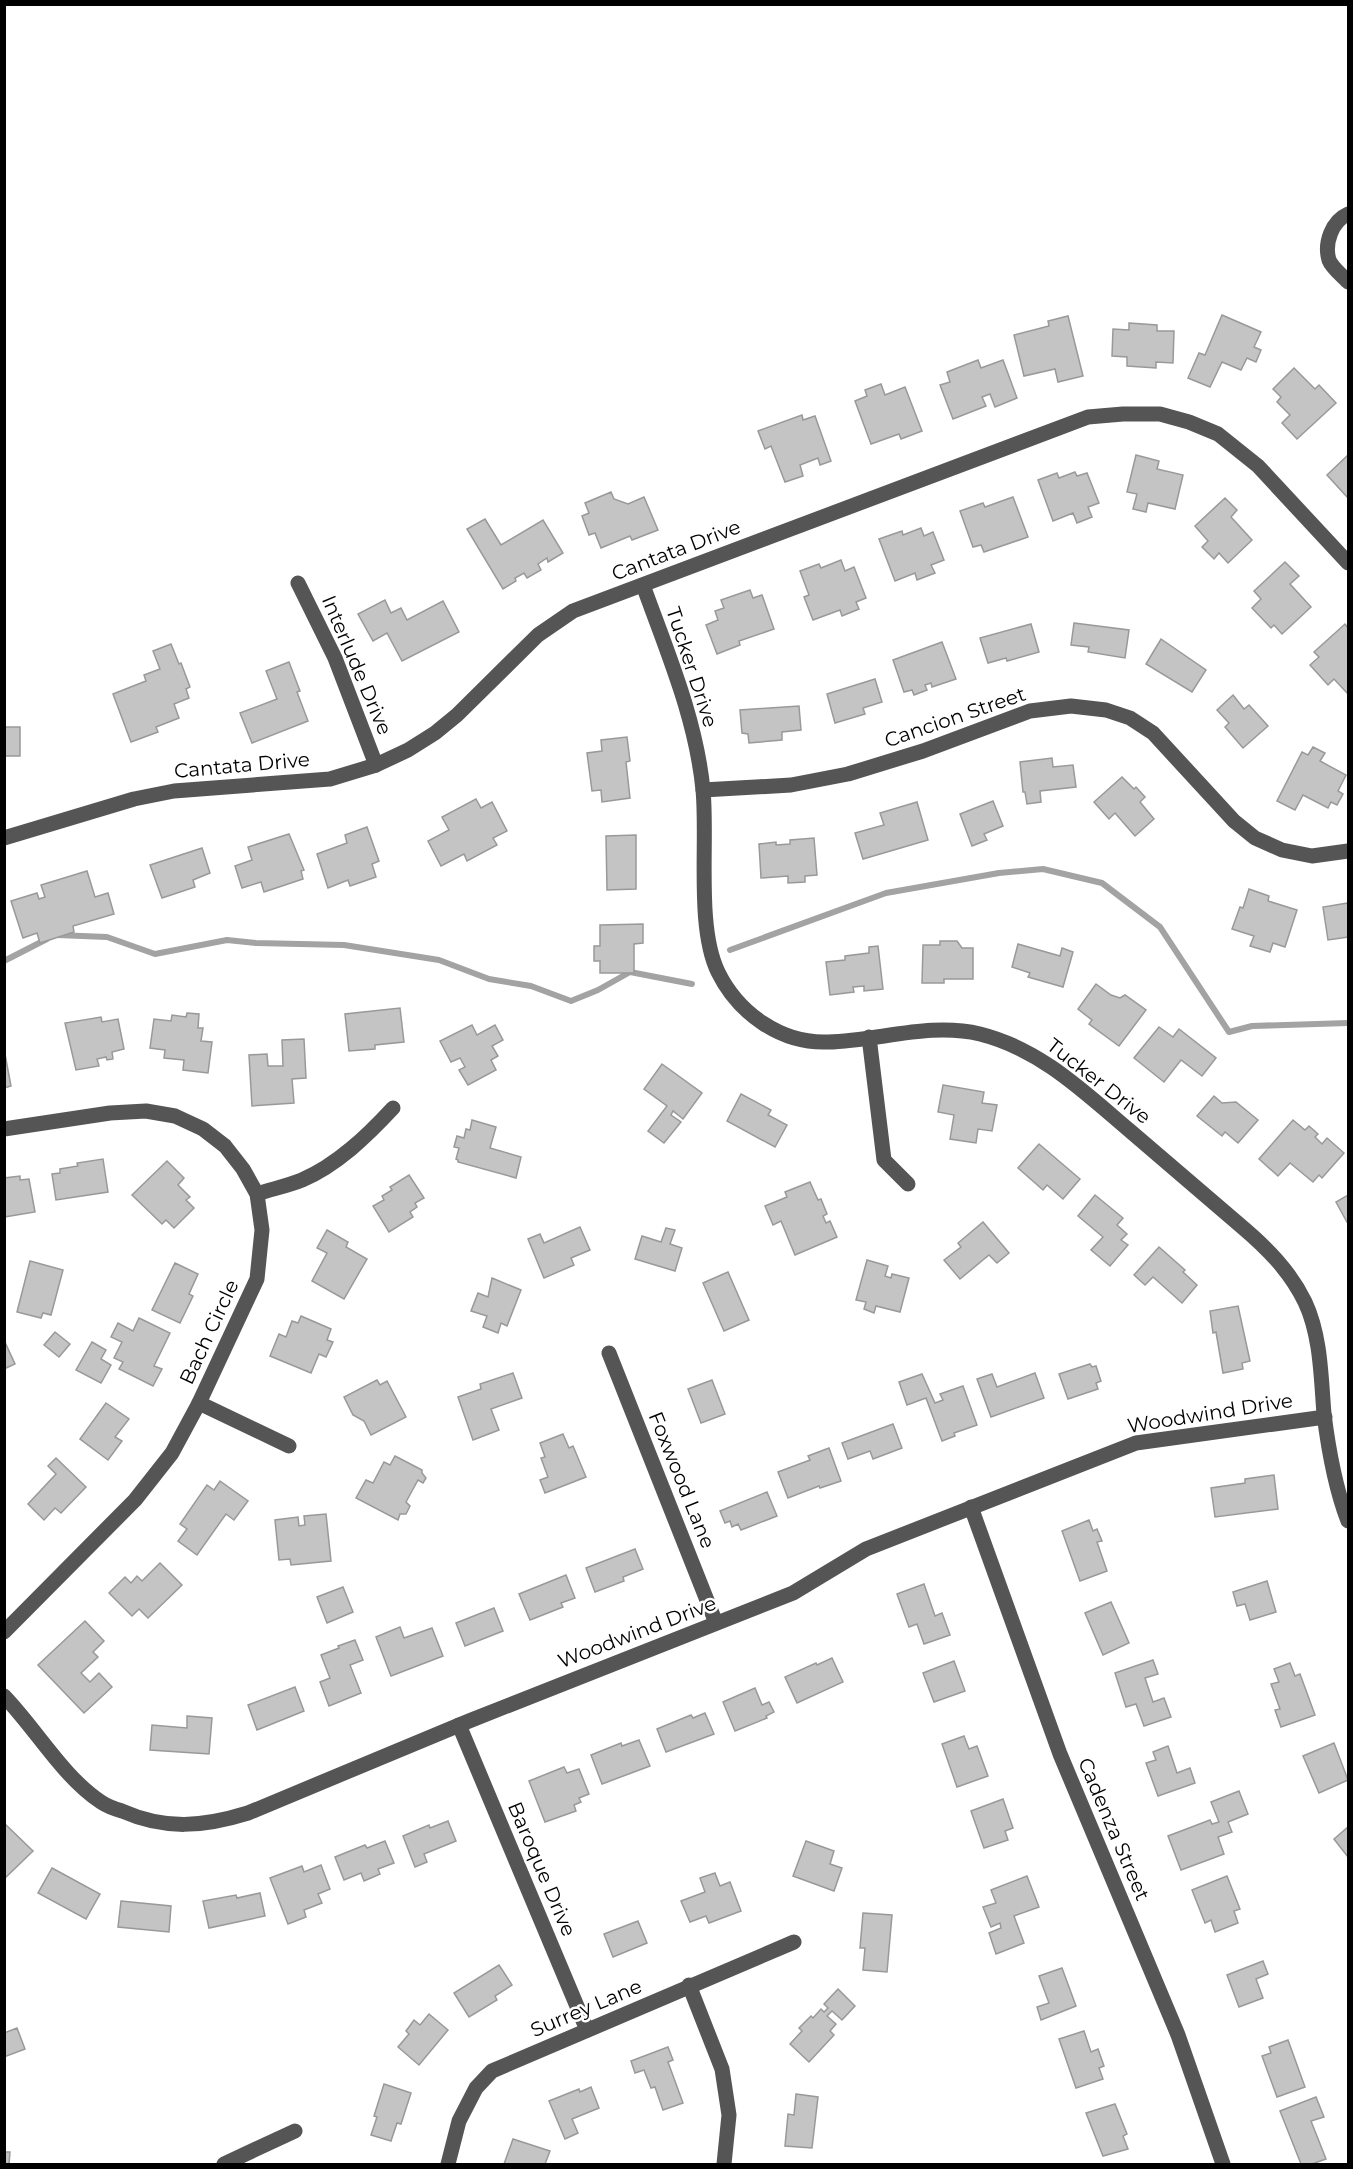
<svg xmlns="http://www.w3.org/2000/svg" width="1353" height="2169" font-family="Montserrat,sans-serif">
	<style>
		.lines { fill: none; stroke-linecap: round; stroke-linejoin: round }
		.stream { stroke: #a3a3a3; stroke-width: 6 }
		.building { fill: #c4c4c4; stroke: #999; stroke-width: 1.5 }
		.minor { stroke: #555; stroke-width: 15 }
		.labels { text-anchor: middle; dominant-baseline: central; stroke-width: 5; stroke-linejoin: round; paint-order: stroke }
		.street-label { font-size: 20px; fill: #000; stroke: #fff }
	</style>
	<rect width="100%" height="100%" fill="#fff"/>
	<g class="lines">
		<g class="stream">
			<path d="M57 935 107 937 155 954 227 940 256 943 344 945 439 960 489 979 531 986 571 1001 598 990 630 972 692 984"/>
			<path d="M730 950 886 893 999 873 1043 869 1102 883 1160 927 1229 1032 1252 1026 1348 1023"/>
			<path d="M4 961 47 939"/>
		</g>
	</g>
	<g class="building">
		<path d="M1222 315 1261 332 1254 347 1261 350 1256 362 1247 358 1241 370 1222 362 1210 387 1188 378 1199 353 1205 355Z"/>
		<path d="M1068 316 1083 376 1058 382 1055 369 1024 376 1014 335 1049 326 1048 321Z"/>
		<path d="M1129 323 1157 325V331H1174L1173 363 1156 362V368L1127 366V357L1112 356 1113 329 1129 330Z"/>
		<path d="M978 360 981 368 1003 360 1017 398 995 407 990 394 982 397 986 406 953 419 940 385 950 382 947 372Z"/>
		<path d="M1294 368 1315 389 1319 385 1336 403 1297 439 1282 423 1290 415 1277 402 1281 397 1273 389Z"/>
		<path d="M881 384 885 395 905 387 922 431 901 439 899 434 871 444 855 401 867 396 865 390Z"/>
		<path d="M802 415 803 420 815 416 831 461 820 465 818 458 800 465 803 476 785 482 771 446 765 449 758 431Z"/>
		<path d="M1136 455 1159 461 1157 469 1183 475 1175 509 1148 503 1146 512 1133 509 1137 494 1127 492Z"/>
		<path d="M1348 455V498L1327 475Z"/>
		<path d="M1075 472 1077 476 1087 473 1099 503 1088 507 1092 517 1077 523 1073 513 1053 521 1038 480 1057 473 1059 478Z"/>
		<path d="M611 492 614 499 628 504 644 497 658 530 632 540 630 536 601 548 595 533 589 535 582 516 589 513 585 503Z"/>
		<path d="M1013 497 1028 537 984 552 981 545 973 547 960 511 983 503 985 507Z"/>
		<path d="M1225 498 1237 510 1231 517 1252 540 1228 563 1219 553 1214 559 1202 547 1208 541 1195 526Z"/>
		<path d="M485 519 501 545 543 520 563 553 548 562 547 558 538 564 541 570 527 578 524 573 515 578 516 581 503 589 467 529Z"/>
		<path d="M921 528 924 536 933 532 944 560 931 565 935 573 917 580 915 573 895 581 879 539 902 531 903 535Z"/>
		<path d="M841 560 845 571 854 567 866 598 856 602 859 609 842 616 840 610 813 620 804 597 809 595 800 571 819 564 821 568Z"/>
		<path d="M1285 562 1299 576 1290 584 1311 607 1282 634 1274 625 1271 628 1252 608 1261 599 1254 591Z"/>
		<path d="M750 590 753 598 762 595 774 629 739 641 740 645 717 654 706 625 718 620 715 611 724 608 721 600Z"/>
		<path d="M385 600 391 613 401 608 407 620 443 601 459 632 402 661 387 633 373 641 358 614Z"/>
		<path d="M1074 623 1129 630 1125 658 1088 652 1089 647 1071 645Z"/>
		<path d="M1031 624 1039 652 1007 661 1006 658 988 663 980 638Z"/>
		<path d="M1345 624 1348 628V692L1347 693 1334 679 1328 685 1310 665 1319 657 1314 652Z"/>
		<path d="M1161 639 1206 670 1192 692 1146 664Z"/>
		<path d="M942 642 956 679 932 687 931 683 925 685 927 690 914 695 912 690 904 692 893 660Z"/>
		<path d="M171 644 179 664 181 663 190 687 186 689 189 698 174 704 179 718 156 727 158 732 131 742 113 694 146 681 144 675 160 669 153 651Z"/>
		<path d="M289 662 300 691 297 692 308 721 252 743 240 713 277 699 266 671Z"/>
		<path d="M875 679 882 702 863 708 865 714 835 723 827 694Z"/>
		<path d="M1233 695 1244 709 1249 705 1268 726 1243 748 1225 727 1229 723 1217 710Z"/>
		<path d="M799 706 801 730 782 732V740L749 743 748 734 742 733 740 710Z"/>
		<rect x="4" y="727" width="16" height="29"/>
		<path d="M627 737 630 761 626 762 630 798 602 802 601 790 592 791 587 753 602 751 601 740Z"/>
		<path d="M1313 747 1325 753 1320 761 1346 775 1338 791 1343 794 1337 805 1331 802 1328 808 1303 795 1295 810 1277 801 1302 752 1308 755Z"/>
		<path d="M1052 758 1053 767 1073 765 1076 787 1040 791 1041 802 1027 804 1025 792H1023L1020 762Z"/>
		<path d="M1122 777 1134 789 1136 787 1145 797 1140 802 1154 819 1135 836 1115 813 1109 819 1094 802Z"/>
		<path d="M476 799 481 808 492 802 507 831 493 838 497 845 467 861 464 854 441 866 428 841 449 830 442 817Z"/>
		<path d="M993 801 1003 826 984 834 987 840 972 846 960 814Z"/>
		<path d="M917 802 928 840 863 859 855 833 884 825 880 813Z"/>
		<path d="M367 827 379 861 372 864 376 877 350 886 348 880 328 888 317 854 347 843 345 835Z"/>
		<path d="M289 834 304 870 301 871 303 879 264 892 261 882 242 888 235 866 252 860 248 847Z"/>
		<path d="M636 835V889L607 890 606 836Z"/>
		<path d="M814 838 817 875 805 876V882L788 883V876L761 878 759 844 776 842V845L790 844V840Z"/>
		<path d="M202 848 210 873 193 880 195 887 162 898 150 865Z"/>
		<path d="M87 871 95 897 108 893 114 914 73 926 74 932 40 943 37 933 23 938 11 901 37 893 39 899 45 897 41 885Z"/>
		<path d="M1249 889 1269 896 1268 901 1297 910 1285 947 1273 943 1270 952 1250 946 1254 936 1232 929 1240 907 1243 908Z"/>
		<path d="M1348 903V937L1328 940 1323 907Z"/>
		<path d="M643 924V943L634 944V973H600V961H594V946H600V925Z"/>
		<path d="M940 941H957L962 948H973V979H944V983H922L923 945H940Z"/>
		<path d="M1018 944 1060 956 1062 948 1073 952 1063 987 1028 977 1030 973 1012 967Z"/>
		<path d="M878 946 883 989 864 991V986L853 987 854 992 830 995 826 962 845 960V956L869 953V947Z"/>
		<path d="M1096 984 1111 995 1120 998 1125 995 1146 1010 1119 1046 1089 1024 1092 1020 1078 1009Z"/>
		<path d="M400 1008 404 1042 375 1045V1049L349 1051 345 1014Z"/>
		<path d="M187 1013 199 1014 198 1028H203L201 1041 212 1042 208 1073 183 1070 184 1060 164 1058 165 1050 150 1048 154 1019 171 1021 172 1015 186 1017Z"/>
		<path d="M101 1017 102 1022 118 1019 124 1049 112 1052 113 1059 107 1060 106 1057 97 1059 99 1066 76 1070 65 1023Z"/>
		<path d="M472 1025 477 1035 495 1025 503 1040 492 1046 498 1056 491 1060 496 1070 468 1085 459 1070 465 1067 460 1058 451 1062 440 1041Z"/>
		<path d="M1159 1027 1173 1037 1179 1029 1216 1058 1202 1076 1181 1060 1164 1082 1134 1058Z"/>
		<path d="M304 1039 306 1078 292 1079 294 1103 252 1106 249 1055 267 1054 268 1066H283L282 1040Z"/>
		<path d="M4 1049 11 1086 4 1088Z"/>
		<path d="M662 1064 702 1093 683 1119 673 1111 671 1115 681 1122 664 1143 648 1131 667 1106 644 1089Z"/>
		<path d="M943 1085 984 1092 982 1103 997 1105 992 1131 978 1129 976 1143 950 1139 954 1115 938 1112Z"/>
		<path d="M741 1094 771 1110 768 1115 787 1125 775 1147 727 1121Z"/>
		<path d="M1214 1096 1222 1103 1236 1102 1258 1120 1238 1143 1225 1132 1222 1136 1197 1116Z"/>
		<path d="M472 1120 496 1127 490 1148 521 1157 516 1178 458 1162V1160L456 1159 459 1148 454 1147 457 1136 464 1138 466 1129 470 1130Z"/>
		<path d="M1293 1120 1305 1130 1309 1126 1318 1134 1315 1137 1322 1144 1327 1138 1344 1153 1322 1178 1319 1175 1313 1182 1290 1163 1278 1176 1259 1159Z"/>
		<path d="M1039 1144 1080 1179 1063 1199 1047 1185 1043 1190 1018 1168Z"/>
		<path d="M103 1159 108 1192 56 1200 52 1174 60 1173V1169L78 1166 77 1163Z"/>
		<path d="M167 1161 184 1178 178 1185 190 1197 186 1200 194 1208 174 1228 166 1220 162 1224 132 1195Z"/>
		<path d="M409 1175 424 1198 415 1203 417 1207 410 1212 413 1217 389 1232 373 1206 384 1200 382 1196 392 1190 390 1187Z"/>
		<path d="M20 1176V1180L29 1179 35 1212 4 1217V1178Z"/>
		<path d="M810 1182 818 1200 821 1199 827 1214 823 1216 826 1223 830 1221 837 1237 795 1255 781 1221 773 1225 765 1206 787 1197 785 1192Z"/>
		<path d="M1095 1195 1123 1218 1117 1225 1127 1234 1121 1240 1128 1245 1110 1266 1091 1250 1103 1237 1078 1216Z"/>
		<path d="M1348 1195V1224L1336 1202Z"/>
		<path d="M983 1222 1009 1253 997 1263 989 1255 960 1279 944 1260 961 1247 958 1243Z"/>
		<path d="M580 1227 590 1250 571 1258 574 1265 544 1278 528 1239 540 1234 544 1243Z"/>
		<path d="M666 1228 675 1230 670 1244 682 1248 675 1271 635 1259 642 1236 661 1242Z"/>
		<path d="M327 1230 348 1242 346 1247 367 1259 344 1299 312 1281 327 1253 317 1248Z"/>
		<path d="M1159 1247 1185 1270 1183 1272 1197 1285 1182 1303 1153 1277 1145 1285 1134 1275Z"/>
		<path d="M867 1260 888 1266 885 1276 891 1278 892 1274 909 1278 900 1312 876 1306 874 1313 864 1309 866 1302 856 1300Z"/>
		<path d="M30 1261 63 1270 51 1315 43 1313 41 1318 17 1312Z"/>
		<path d="M175 1263 198 1274 189 1294 193 1296 180 1323 152 1310Z"/>
		<path d="M728 1272 749 1320 724 1331 703 1283Z"/>
		<path d="M492 1278 521 1290 507 1326 501 1323 498 1333 483 1327 487 1316 471 1311 478 1293 488 1297Z"/>
		<path d="M1238 1306 1250 1361 1242 1363 1243 1369 1223 1373 1216 1332 1213 1333 1210 1311Z"/>
		<path d="M301 1316 331 1329 327 1340 333 1342 326 1357 319 1354 311 1373 270 1356 279 1334 286 1337 292 1321 298 1323Z"/>
		<path d="M139 1318 170 1333 154 1366 162 1369 153 1386 119 1369 123 1362 114 1358 122 1342 111 1337 118 1323 133 1331Z"/>
		<path d="M55 1332 70 1344 59 1357 44 1345Z"/>
		<path d="M4 1340 15 1364 4 1369Z"/>
		<path d="M92 1342 106 1350 101 1359 111 1365 101 1383 76 1370Z"/>
		<path d="M1090 1364 1092 1367 1096 1366 1101 1381 1096 1383 1098 1389 1068 1399 1059 1374Z"/>
		<path d="M513 1373 522 1398 491 1409 499 1430 473 1440 458 1397 481 1389 480 1384Z"/>
		<path d="M1035 1373 1044 1398 991 1417 977 1379 992 1374 997 1387Z"/>
		<path d="M922 1374 935 1403 943 1400 940 1394 963 1386 977 1425 954 1433 955 1436 942 1441 926 1398 907 1405 899 1382Z"/>
		<path d="M377 1380 380 1385 387 1381 406 1417 371 1435 364 1421 353 1415 344 1397Z"/>
		<path d="M712 1380 725 1414 701 1423 688 1389Z"/>
		<path d="M106 1403 129 1419 115 1437 122 1441 108 1460 80 1439Z"/>
		<path d="M893 1424 902 1448 873 1459 870 1451 848 1459 842 1443Z"/>
		<path d="M563 1434 569 1448 573 1446 586 1477 545 1493 540 1480 548 1477 541 1458 545 1457 540 1443Z"/>
		<path d="M829 1448 841 1481 820 1488 819 1486 788 1498 778 1472 810 1460 808 1456Z"/>
		<path d="M395 1456 422 1470V1473L426 1478 423 1483 418 1480 406 1502 410 1506 406 1514H400L398 1520 356 1498 366 1480 373 1483 384 1462 390 1465Z"/>
		<path d="M56 1458 86 1487 61 1513 55 1508 44 1520 28 1504 56 1474 48 1466Z"/>
		<path d="M1274 1475 1278 1509 1215 1517 1211 1488 1245 1483V1479Z"/>
		<path d="M220 1481 248 1501 234 1520 226 1514 197 1555 178 1541 187 1529 180 1524 207 1485 214 1490Z"/>
		<path d="M767 1492 777 1516 741 1530 738 1524 732 1527 730 1521 725 1523 720 1511Z"/>
		<path d="M326 1514 331 1561 291 1565 290 1559 279 1560 275 1520 298 1517 299 1526 305 1525 304 1516Z"/>
		<path d="M1089 1520 1093 1531 1097 1529 1102 1541 1097 1542 1107 1571 1080 1581 1062 1531Z"/>
		<path d="M635 1549 643 1569 623 1577 624 1581 595 1592 586 1568Z"/>
		<path d="M160 1563 182 1585 148 1618 139 1609 132 1616 109 1593 125 1577 131 1583 137 1576 142 1581Z"/>
		<path d="M566 1575 575 1598 561 1603 563 1607 530 1620 519 1594Z"/>
		<path d="M1267 1581 1276 1612 1250 1620 1245 1604 1237 1606 1233 1592Z"/>
		<path d="M924 1584 935 1616 942 1613 950 1635 924 1644 917 1624 909 1627 897 1594Z"/>
		<path d="M343 1587 353 1612 327 1623 317 1597Z"/>
		<path d="M1111 1602 1129 1643 1103 1655 1085 1613Z"/>
		<path d="M494 1608 503 1631 465 1646 456 1623Z"/>
		<path d="M85 1621 104 1641 93 1652 98 1657 81 1673 90 1682 99 1673 112 1687 84 1713 38 1665Z"/>
		<path d="M400 1627 404 1638 432 1628 443 1656 391 1676 376 1637Z"/>
		<path d="M355 1640 363 1660 350 1665 361 1693 329 1706 320 1682 330 1678 321 1655 339 1648 338 1646Z"/>
		<path d="M832 1658 843 1682 797 1703 785 1677 816 1663 817 1665Z"/>
		<path d="M1153 1660 1158 1674 1145 1678 1153 1702 1164 1698 1171 1717 1144 1726 1136 1704 1126 1707 1115 1673Z"/>
		<path d="M954 1661 965 1691 934 1702 923 1673Z"/>
		<path d="M1290 1663 1295 1676 1300 1674 1315 1715 1281 1727 1275 1710 1280 1709 1271 1684 1279 1682 1274 1669Z"/>
		<path d="M295 1687 304 1711 257 1730 248 1705Z"/>
		<path d="M755 1688 762 1705 769 1702 774 1712 766 1716 767 1718 735 1731 723 1702Z"/>
		<path d="M705 1713 714 1734 666 1752 657 1729 691 1715 693 1718Z"/>
		<path d="M187 1716 212 1718 209 1754 150 1750 152 1725 187 1728Z"/>
		<path d="M964 1736 969 1749 977 1746 988 1776 957 1787 942 1744Z"/>
		<path d="M639 1740 650 1766 602 1784 591 1755 621 1743 622 1746Z"/>
		<path d="M1334 1743 1348 1780 1319 1793 1303 1756Z"/>
		<path d="M1168 1746 1177 1773 1190 1768 1195 1783 1158 1796 1146 1763 1156 1760 1153 1752Z"/>
		<path d="M564 1767 567 1773 579 1769 589 1794 579 1798 581 1802 574 1805 576 1811 545 1822 529 1781Z"/>
		<path d="M1239 1791 1248 1814 1228 1822 1232 1832 1218 1837 1224 1854 1181 1870 1168 1836 1210 1820 1212 1824 1219 1822 1211 1802Z"/>
		<path d="M1003 1799 1013 1828 1005 1831 1008 1840 984 1848 971 1811Z"/>
		<path d="M448 1821 456 1841 424 1854 427 1862 415 1867 403 1836 429 1825 430 1828Z"/>
		<path d="M4 1823 33 1851 4 1879Z"/>
		<path d="M1348 1827V1857L1334 1839Z"/>
		<path d="M385 1841 394 1863 378 1869 380 1874 364 1881 361 1873 344 1880 335 1857 365 1845 367 1848Z"/>
		<path d="M806 1841 834 1851 830 1864 842 1868 834 1891 793 1876Z"/>
		<path d="M321 1865 330 1889 318 1894 322 1903 304 1910 306 1917 288 1924 270 1878 302 1866 304 1872Z"/>
		<path d="M52 1868 100 1894 86 1919 38 1893Z"/>
		<path d="M715 1873 720 1886 730 1882 741 1911 709 1923 706 1916 690 1922 681 1901 705 1892 700 1878Z"/>
		<path d="M1027 1876 1039 1907 1014 1916 1024 1943 996 1954 989 1933 1001 1928 1000 1923 991 1927 983 1907 996 1903 991 1890Z"/>
		<path d="M1227 1876 1240 1909 1234 1911 1238 1923 1215 1932 1211 1920 1205 1923 1192 1890Z"/>
		<path d="M260 1893 265 1916 209 1928 203 1901 236 1895 237 1898Z"/>
		<path d="M121 1901 171 1906 169 1932 118 1927Z"/>
		<path d="M863 1913 892 1915 887 1972 863 1970 865 1948H860Z"/>
		<path d="M638 1921 647 1943 613 1957 604 1934Z"/>
		<path d="M1263 1961 1268 1974 1256 1979 1263 1998 1239 2007 1227 1975Z"/>
		<path d="M499 1965 512 1985 495 1996 497 2000 469 2017 454 1993Z"/>
		<path d="M1062 1968 1076 2006 1041 2020 1037 2007 1049 2003 1039 1976Z"/>
		<path d="M838 1989 855 2006 842 2020 832 2011 827 2016 836 2024 830 2031 834 2035 809 2062 790 2044 802 2031 799 2028 811 2016 813 2018 821 2009 824 2012 828 2008 824 2004Z"/>
		<path d="M429 2014 448 2030 419 2065 398 2047 409 2034 406 2031 414 2020 420 2025Z"/>
		<path d="M17 2028 25 2049 4 2057V2033Z"/>
		<path d="M1084 2031 1091 2052 1098 2049 1104 2066 1099 2068 1103 2079 1076 2088 1059 2039Z"/>
		<path d="M1288 2040 1305 2087 1277 2097 1262 2056 1271 2053 1269 2047Z"/>
		<path d="M668 2047 673 2060 668 2062 683 2103 663 2110 655 2087 651 2088 644 2070 635 2073 631 2061Z"/>
		<path d="M384 2084 411 2093 401 2124 397 2123 391 2141 371 2135 377 2117 374 2116Z"/>
		<path d="M591 2087 599 2108 572 2119 578 2133 565 2139 549 2101 579 2089 580 2092Z"/>
		<path d="M796 2094 818 2097 812 2148 785 2146 788 2114 794 2115Z"/>
		<path d="M1316 2097 1324 2117 1311 2121 1326 2159 1312 2164H1301L1280 2111Z"/>
		<path d="M1115 2104 1127 2134 1123 2136 1128 2149 1103 2156 1086 2113Z"/>
		<path d="M513 2139 550 2151 545 2164H504Z"/>
		<path d="M4 2152H10L9 2164H4Z"/>
	</g>
	<g class="lines">
		<g class="minor">
			<path d="M1348 214C1332 221 1324 243 1329 260 1332 268 1343 276 1348 282"/>
			<path d="M298 583 335 658 376 765"/>
			<path d="M643 585C667 652 696 718 703 790 708 842 696 927 718 972 738 1013 781 1044 828 1042 879 1041 929 1022 980 1034 1040 1049 1083 1091 1129 1130 1166 1162 1204 1194 1241 1226 1267 1248 1290 1271 1305 1302 1321 1336 1321 1378 1324 1414 1328 1446 1336 1490 1348 1521"/>
			<path d="M703 790 791 785 848 774 923 751 1030 711 1071 706 1106 710 1130 718 1153 733 1234 821 1255 838 1282 850 1312 856 1348 851"/>
			<path d="M4 838 134 799 174 791 330 779 376 765 408 750 435 733 457 715 538 635 573 611 1088 417 1123 414H1160L1189 422 1218 434 1258 466 1348 563"/>
			<path d="M869 1037 884 1160 908 1184"/>
			<path d="M4 1129 110 1113 146 1111 175 1116 203 1129 225 1146 243 1169 257 1194 262 1230 257 1279 199 1403 172 1453 135 1500 4 1632"/>
			<path d="M257 1194C272 1189 287 1186 302 1180 337 1165 367 1136 393 1108"/>
			<path d="M609 1353 716 1623"/>
			<path d="M199 1403 289 1446"/>
			<path d="M971 1507 1060 1754 1178 2035 1223 2164"/>
			<path d="M4 1696C36 1729 63 1777 101 1802 107 1806 115 1809 122 1811 165 1830 203 1827 248 1813L469 1721 793 1593 866 1549 1136 1443 1325 1417"/>
			<path d="M459 1725 587 2030"/>
			<path d="M689 1985 722 2069 729 2115 724 2164"/>
			<path d="M224 2164 295 2131"/>
			<path d="M448 2164 459 2121 476 2088 492 2071 794 1942"/>
		</g>
	</g>
	<g class="labels">
		<g class="street-label">
			<text transform="translate(676 550) rotate(-21)">Cantata Drive</text>
			<text transform="translate(357 665) rotate(67)">Interlude Drive</text>
			<text transform="translate(692 667) rotate(72)">Tucker Drive</text>
			<text transform="translate(955 717) rotate(-19)">Cancion Street</text>
			<text transform="translate(242 765) rotate(-5)">Cantata Drive</text>
			<text transform="translate(1099 1081) rotate(38)">Tucker Drive</text>
			<text transform="translate(209 1332) rotate(-65)">Bach Circle</text>
			<text transform="translate(1210 1413) rotate(-9)">Woodwind Drive</text>
			<text transform="translate(682 1480) rotate(68)">Foxwood Lane</text>
			<text transform="translate(637 1632) rotate(-21)">Woodwind Drive</text>
			<text transform="translate(1114 1829) rotate(67)">Cadenza Street</text>
			<text transform="translate(542 1869) rotate(67)">Baroque Drive</text>
			<text transform="translate(586 2008) rotate(-23)">Surrey Lane</text>
		</g>
	</g>
	<rect width="1353" height="2169" fill="none" stroke="#000000" stroke-width="12"/>
</svg>
